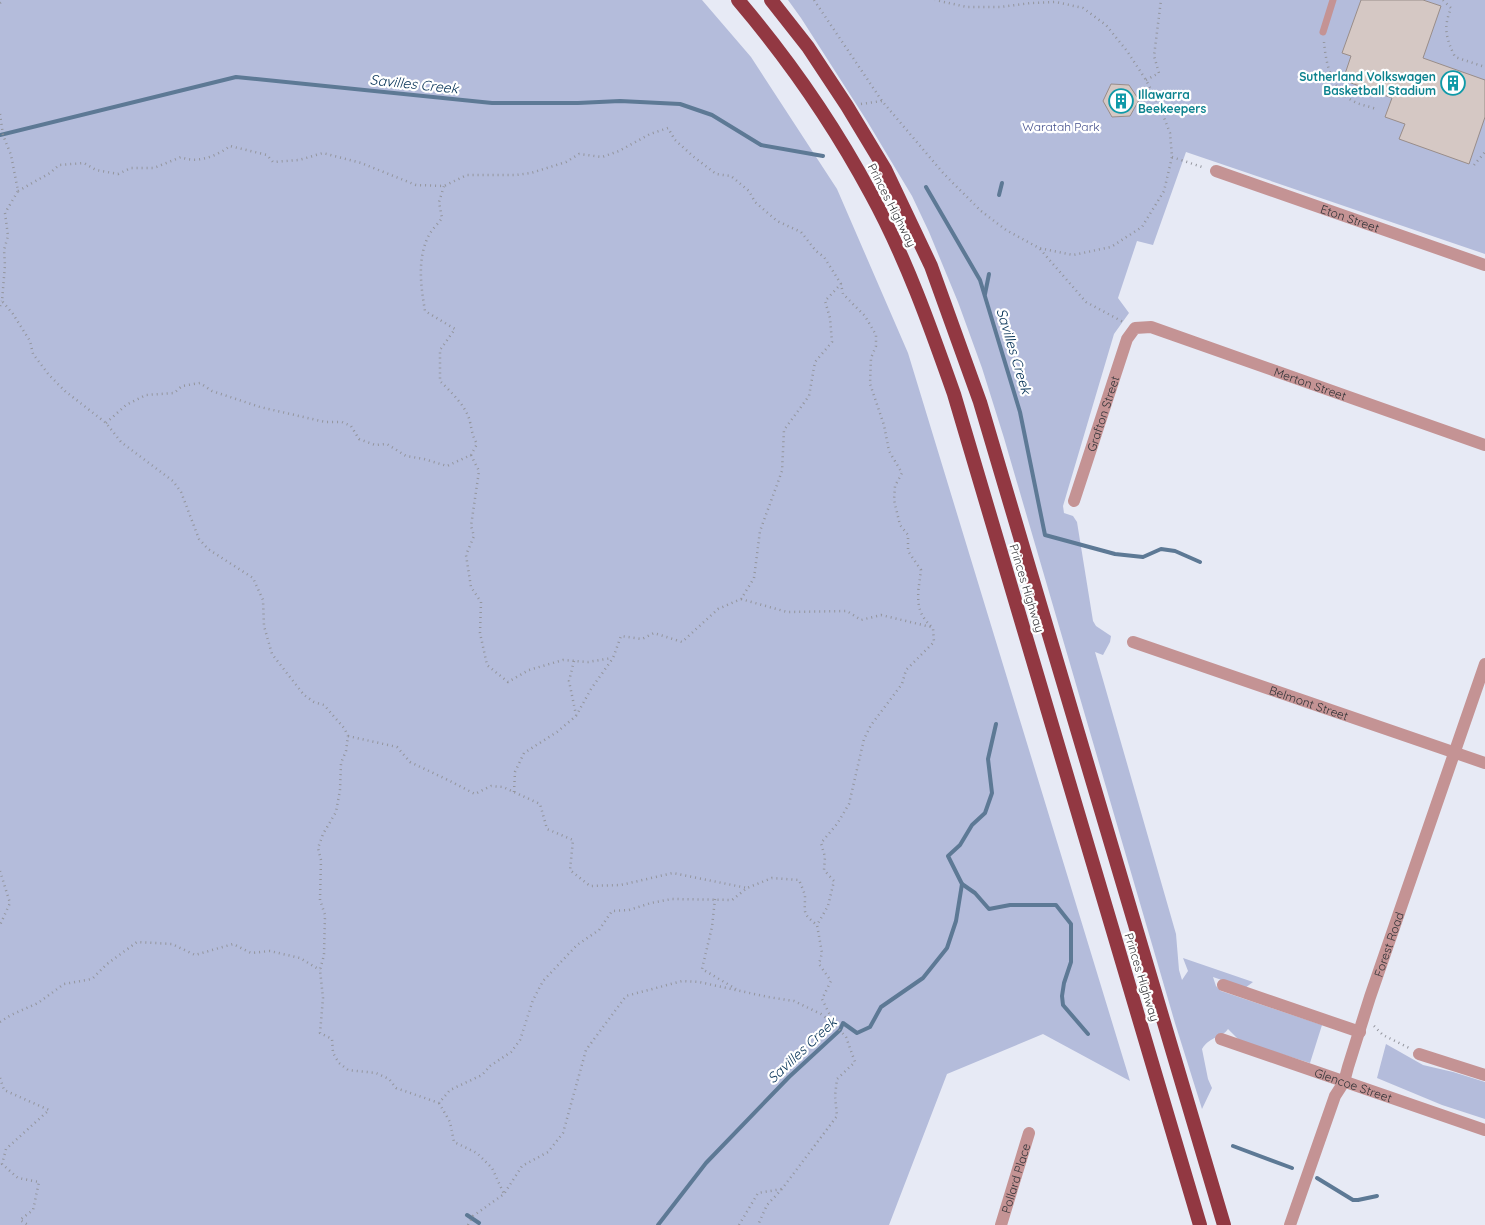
<svg xmlns="http://www.w3.org/2000/svg" width="1485" height="1225" font-family="Quicksand,sans-serif">
	<style>
		.green { fill: #b4bcdb }
		.lines { fill: none; stroke-linecap: round; stroke-linejoin: round }
		.stream { stroke: #5d7995; stroke-width: 4 }
		.building { fill: #d5c8c4; stroke: #998d89 }
		.path { stroke: #93959d; stroke-width: 2.5; stroke-dasharray: 1 4; stroke-linecap: butt }
		.service { stroke: #c49394; stroke-width: 7 }
		.minor { stroke: #c49394; stroke-width: 12 }
		.trunk { stroke: #923842; stroke-width: 14 }
		.labels { text-anchor: middle; dominant-baseline: central; stroke-width: 4.5; stroke-linejoin: round; paint-order: stroke }
		.culture-label { font-size: 12px; font-weight: bold; fill: #0d838f; stroke: #fff; text-anchor: end }
		.park-label { font-size: 12px; fill: #444f8c; stroke: #fff }
		.street-label { font-size: 12px; fill: #323337; stroke: #fff }
		.water-label { font-size: 14px; font-style: italic; fill: #002e53; stroke: #fff }
	</style>
	<rect width="100%" height="100%" fill="#e7eaf5"/>
	<g class="green">
		<path d="M0 0H702L751 57 837 189 908 353 1130 1081 1043 1034 947 1074 889 1225H0Z"/>
		<path d="M788 0H1485V254L1186 152 1153 245 1137 241 1118 298 1129 313 1114 334 1063 506 1064 513 1073 516 1077 522 1093 621 1096 626 1111 636 1110 642 1103 655 1095 652 1176 934 1179 970 1182 980 1188 971 1183 958 1253 982 1245 988 1213 977 1216 986 1221 991 1322 1025 1310 1063 1240 1041 1228 1029C1221 1039 1211 1035 1202 1049L1208 1079 1212 1088 1202 1109 1175 1023 1004 438 982 368 958 302 929 232 912 196 867 121 801 18Z"/>
		<path d="M1386 1044 1423 1065 1453 1072 1485 1082V1119L1442 1105 1377 1078Z"/>
	</g>
	<g class="lines">
		<g class="stream">
			<path d="M0 135 236 77 492 103H578L620 101 680 104 712 115 761 145 823 156"/>
			<path d="M926 187 980 280 1020 412 1045 535 1115 554 1143 557 1161 549 1175 551 1200 562"/>
			<path d="M999 195 1002 183"/>
			<path d="M985 294 989 274"/>
			<path d="M962 884 975 893 989 909 1010 905H1056L1071 924V962L1064 983 1062 996 1063 1005 1088 1034"/>
			<path d="M1233 1146 1292 1168"/>
			<path d="M1317 1178 1353 1200H1358L1377 1196"/>
			<path d="M467 1215 479 1223"/>
			<path d="M658 1225 706 1163 789 1077 840 1030 843 1023 857 1033 870 1027 881 1007 923 978 947 948 956 921 962 884 948 856 960 845 972 825 985 813 992 793 988 759 996 724"/>
		</g>
	</g>
	<g class="building">
		<path d="M1361 0H1423L1441 6 1423 58 1485 80V117L1469 164 1399 139 1405 124 1385 117 1392 98 1343 80 1351 56 1342 53Z"/>
		<path d="M1111 84 1129 85 1139 100 1130 116 1112 117 1103 101Z"/>
	</g>
	<g class="lines">
		<g class="path">
			<path d="M814 0 882 101 944 174 981 211 1006 230 1039 248 1073 255 1111 247 1142 227 1164 191 1172 157 1170 133 1159 105 1146 80 1127 51 1106 25 1083 8 1056 2 1031 3 1000 7H967L935 0"/>
			<path d="M1443 0 1451 8C1443 28 1446 38 1455 57L1485 67"/>
			<path d="M0 3 3 0"/>
			<path d="M1324 42C1326 64 1331 89 1353 101 1360 105 1368 106 1376 109"/>
			<path d="M1146 80 1159 73 1154 56 1161 0"/>
			<path d="M861 104 882 101"/>
			<path d="M0 114 3 135 11 155 18 191 5 213 8 236 4 250 5 265 2 301 13 314 30 341 33 354 49 375 65 391 106 423 121 442 173 481 181 492 199 539 208 549 253 578 263 600 264 626 272 654 304 695 314 702 324 705 344 728 348 736 346 751 341 763 340 790 336 812 323 834 318 848 321 860 320 900 325 915 324 955 320 970 323 998 320 1033 332 1039 333 1053 339 1063 348 1070 376 1073 389 1079 396 1088 439 1103 450 1090 482 1075 490 1066 511 1052 520 1040 533 1000 543 981 577 945 599 930 612 911 629 910 651 903 672 899 732 900 747 888 772 878 799 880C801 885 804 891 805 896 805 914 802 913 817 925"/>
			<path d="M1172 157 1205 168"/>
			<path d="M1474 165 1485 152"/>
			<path d="M18 191 50 173 59 165 84 163 96 170 118 174 131 168H154L181 157C197 164 217 156 230 146L267 155 273 162 299 160 323 153 361 163 416 185 444 186 467 175H516L531 173 566 162 579 154 602 157 619 151 650 134 668 128 675 140 694 157 716 174 731 176 749 191 755 202 777 221 801 232 816 251 824 257 841 284 843 294 865 316 876 335V346L871 358 870 384 884 425 889 451 902 473 895 486 894 500 900 525 908 535V551L921 570C918 594 913 611 933 628L934 642 906 670 902 684 871 725 864 739 849 804 837 824 821 843 825 857 824 870 834 881 828 906 817 925 822 953 819 964 831 981 822 999 835 1025 846 1037 855 1062 837 1079 835 1096 837 1116 782 1189 767 1205 758 1225"/>
			<path d="M1040 249 1086 302 1125 323"/>
			<path d="M0 306 2 301"/>
			<path d="M106 423 126 405 146 395 174 393 182 386 200 383 212 391 260 407 325 422H342L351 426 359 439 375 445 387 444 406 456 424 459 447 466 471 455 477 444C472 435 472 431 470 422 467 407 451 392 440 381V350L455 329 425 311C421 287 417 260 428 237 431 230 438 224 442 218L439 202 444 186"/>
			<path d="M471 455 479 471 471 526 474 536 466 555 471 587 481 602 480 633 487 665 508 682 529 670 563 660 588 662 612 658"/>
			<path d="M741 599 787 612 847 611 861 620 881 615 931 627"/>
			<path d="M574 661 569 681 576 715"/>
			<path d="M348 736 397 747 410 762 450 781 475 794 491 786 503 787 540 804 547 829 573 840 570 870 590 886 621 885 673 873 747 888"/>
			<path d="M514 792 515 772 524 753 557 732 576 716 591 689 613 658 621 636 642 639 654 633 682 642 718 609 741 599 754 578 760 531 782 471 784 430 809 396 815 362 832 342 830 318 825 301 841 284"/>
			<path d="M0 871 10 903 0 925"/>
			<path d="M715 899 712 927 702 969 736 989"/>
			<path d="M0 1022 11 1015 38 1003 64 984 92 979 107 964 137 942 172 944 195 955 233 944 251 953 270 951 300 958 320 970"/>
			<path d="M1374 1026 1383 1035 1409 1048"/>
			<path d="M0 1078 4 1090 49 1110 6 1149 2 1164 18 1178 39 1182 33 1210 20 1220 28 1225"/>
			<path d="M439 1103 450 1122 454 1142 477 1153 492 1168 504 1194"/>
			<path d="M468 1225 473 1216 504 1194 522 1166 548 1152 563 1133 586 1050 626 996 682 981 699 982 768 997 794 1001 821 1014 834 1024"/>
			<path d="M739 1225 758 1193 782 1189"/>
		</g>
		<path class="service" d="M1323 32 1333 0"/>
		<g class="minor">
			<path id="s1" d="M1216 171 1485 265"/>
			<path id="s2" d="M1074 501 1127 339 1135 328 1151 327 1485 445"/>
			<path id="s3" d="M1133 642 1485 763"/>
			<path d="M1223 985 1360 1032"/>
			<path id="s4" d="M1221 1039 1485 1130"/>
			<path d="M1419 1054 1485 1075"/>
			<path id="s5" d="M1001 1225 1029 1133"/>
			<path id="s6" d="M1290 1225 1335 1096 1344 1082 1348 1067 1370 997 1485 664"/>
		</g>
		<g class="trunk">
			<path d="M738 0C789 60 834 125 871 194 906 258 930 326 954 394L1200 1225"/>
			<path d="M771 0 808 47 847 106 885 169 931 266 980 402 1224 1225"/>
		</g>
	</g>
	<defs>
		<g id="building-ring" transform="scale(1.25)"><circle r="9.5" fill="#fff" stroke="#0f9aa8" stroke-width="1.5"/><path d="M-4-6H4V6H1V3H-1V6H-4ZM-2.5-4.3h1.7v1.8h-1.7ZM.8-4.3h1.7v1.8H.8ZM-2.5-1h1.7V.8h-1.7ZM.8-1h1.7V.8H.8Z" fill="#0f9aa8"/></g>
	</defs>
	<g fill-rule="evenodd">
		<use href="#building-ring" x="1453" y="83"/>
		<use href="#building-ring" x="1121" y="101"/>
	</g>
	<g class="labels">
		<g class="culture-label">
			<text x="1436" y="76">Sutherland Volkswagen<tspan x="1436" dy="14">Basketball Stadium</tspan></text>
			<text x="1138" y="94" text-anchor="start">Illawarra<tspan x="1138" dy="14">Beekeepers</tspan></text>
		</g>
		<g class="park-label">
			<text x="1061" y="126">Waratah Park</text>
		</g>
		<g class="street-label">
			<text transform="translate(892 205) rotate(63)">Princes Highway</text>
			<text stroke="none"><textPath href="#s1" startOffset="142">Eton Street</textPath></text>
			<text stroke="none"><textPath href="#s2" startOffset="369">Merton Street</textPath></text>
			<text stroke="none"><textPath href="#s2" startOffset="92">Grafton Street</textPath></text>
			<text transform="translate(1027 588) rotate(73)">Princes Highway</text>
			<text stroke="none"><textPath href="#s3" startOffset="186">Belmont Street</textPath></text>
			<text stroke="none"><textPath href="#s6" startOffset="298">Forest Road</textPath></text>
			<text transform="translate(1142 977) rotate(73)">Princes Highway</text>
			<text stroke="none"><textPath href="#s4" startOffset="140">Glencoe Street</textPath></text>
			<text stroke="none"><textPath href="#s5" startOffset="49">Pollard Place</textPath></text>
		</g>
		<g class="water-label">
			<text transform="translate(414 84) rotate(6)">Savilles Creek</text>
			<text transform="translate(1014 351) rotate(73)">Savilles Creek</text>
			<text transform="translate(802 1050) rotate(-43)">Savilles Creek</text>
		</g>
	</g>
</svg>
